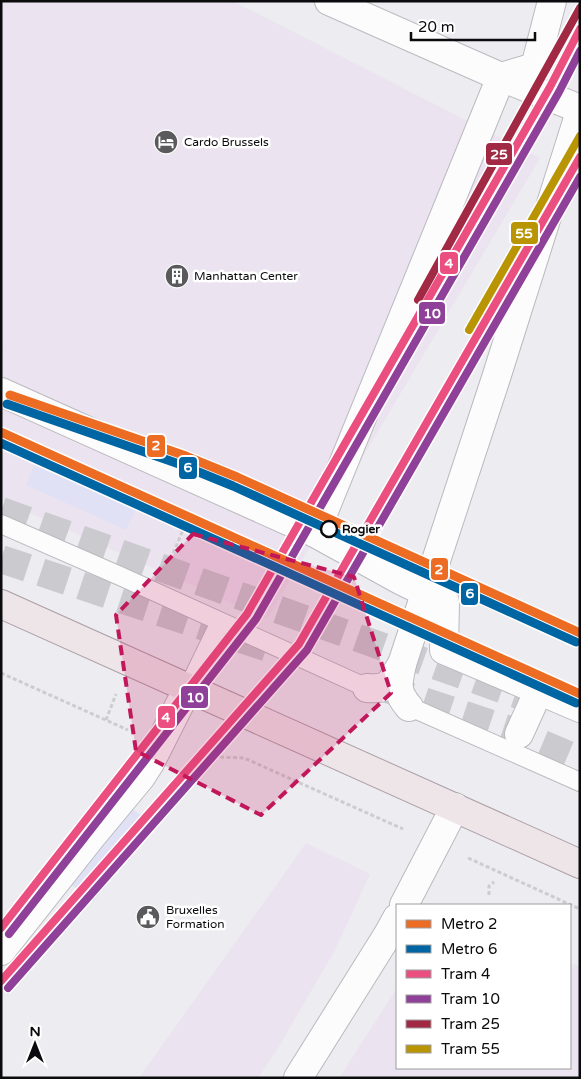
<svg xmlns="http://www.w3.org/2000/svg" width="581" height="1079" font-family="'Varela Round',sans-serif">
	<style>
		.commercial { fill: #ebe3ef }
		.green { fill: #e1e1f5 }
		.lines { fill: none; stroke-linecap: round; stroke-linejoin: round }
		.highway-tunnel { stroke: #cacacf; stroke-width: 28; stroke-dasharray: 28 14; stroke-linecap: butt }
		.lane-casing { stroke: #bababf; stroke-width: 20 }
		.street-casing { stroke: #bababf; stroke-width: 30 }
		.primary-casing { stroke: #ad9ea5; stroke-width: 30 }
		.path { stroke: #cdcdce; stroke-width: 3; stroke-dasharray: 4 2.5; stroke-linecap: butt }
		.lane { stroke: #fcfcfd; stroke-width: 18 }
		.street { stroke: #fcfcfd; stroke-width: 28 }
		.primary { stroke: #ede5e8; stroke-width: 28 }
		.tram-1-casing { stroke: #fff; stroke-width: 11 }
		.tram-2-casing { stroke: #fff; stroke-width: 11 }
		.tram-3-casing { stroke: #fff; stroke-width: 11 }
		.tram-4-casing { stroke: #fff; stroke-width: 11 }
		.tram-1 { stroke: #ea4f80; stroke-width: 8 }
		.tram-2 { stroke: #8f4199; stroke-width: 8 }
		.tram-3 { stroke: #a12944; stroke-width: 8 }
		.tram-4 { stroke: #b99504; stroke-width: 8 }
		.metro-1-casing { stroke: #fff; stroke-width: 12 }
		.metro-2-casing { stroke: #fff; stroke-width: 12 }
		.metro-1 { stroke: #ed6c23; stroke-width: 9 }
		.metro-2 { stroke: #0066a3; stroke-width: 9 }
		.marked { fill: #c2185b; fill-opacity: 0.2; stroke: #c2185b; stroke-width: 4; stroke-dasharray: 10 6; stroke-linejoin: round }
		.stop-dot { fill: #fff; stroke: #0b0b0e; stroke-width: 2.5 }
		.labels { text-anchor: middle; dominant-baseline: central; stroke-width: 5; stroke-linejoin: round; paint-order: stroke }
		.poi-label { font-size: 12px; fill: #0b0b0e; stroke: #fff; text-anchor: start }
		.stop-label { font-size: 12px; font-weight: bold; fill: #0b0b0e; stroke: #fff; text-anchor: start }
		.line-badge { stroke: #fff; stroke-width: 2 }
		.badge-label { font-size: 14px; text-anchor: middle; font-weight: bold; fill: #fff }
	</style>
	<rect width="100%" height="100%" fill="#ececf1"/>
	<g class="commercial">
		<path d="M1 1H233L540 158 267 619 1 500Z"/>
		<path d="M306 843 370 874 335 950 278 1048 258 1078H139Z"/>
		<path d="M570 963 580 967V1078H339L397 988V1068H570Z"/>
	</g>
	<g class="green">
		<path d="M35 462 137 508 126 530 26 485Z"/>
		<path d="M130 807 153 825 93 902 70 884Z"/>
	</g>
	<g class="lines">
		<g class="highway-tunnel">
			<path d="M1 511 527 698"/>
			<path d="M1 559 268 648"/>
			<path d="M384 688 507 729 580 760"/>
		</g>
		<g class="lane-casing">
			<g id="lane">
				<path d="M1 524 120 576 376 692"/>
				<path d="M188 688 220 622"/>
				<path d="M399 702 580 782"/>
			</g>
		</g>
		<g class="street-casing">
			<g id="street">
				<path d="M329 1 501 77 580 109"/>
				<path d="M1 392 315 533 402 581 445 602 444 650 580 708"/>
				<path d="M315 533 501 77 535 67 552 1"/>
				<path d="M367 688C391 690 390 682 402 664"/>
				<path d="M409 707C395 691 398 683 402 664L496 378 580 112"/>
				<path d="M519 734 539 690"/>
				<path d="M404 905 455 807"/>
				<path d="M1 951 92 836 141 777 150 763 188 688"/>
				<path d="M298 1078 387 936 397 918"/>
			</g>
		</g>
		<g class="primary-casing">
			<path id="primary" d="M1 604 580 864"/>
		</g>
		<g class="path">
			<path d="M1 347 2 346"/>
			<path d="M168 565 189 516"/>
			<path d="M1 673 128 730"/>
			<path d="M106 720 116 694"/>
			<path d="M194 756 244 758 403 829"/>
			<path d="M468 858 580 909"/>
			<path d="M489 895V886L494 882"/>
		</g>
		<use href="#lane" class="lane"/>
		<use href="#street" class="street"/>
		<use href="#primary" class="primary"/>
		<g class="tram-1-casing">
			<g id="tram-1">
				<path d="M1 928 247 614 550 87 580 29"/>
				<path d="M1 981 299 644 580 157"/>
			</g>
		</g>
		<g class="tram-2-casing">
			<g id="tram-2">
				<path d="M9 934 256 619 559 92 580 51"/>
				<path d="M8 988 307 650 580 177"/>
			</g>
		</g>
		<g class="tram-3-casing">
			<path id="tram-3" d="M418 300 580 8"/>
		</g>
		<g class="tram-4-casing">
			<path id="tram-4" d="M469 330 580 136"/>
		</g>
		<use href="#tram-1" class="tram-1"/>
		<use href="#tram-2" class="tram-2"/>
		<use href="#tram-3" class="tram-3"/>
		<use href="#tram-4" class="tram-4"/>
		<g class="metro-1-casing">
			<g id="metro-1">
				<path d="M10 395 183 455 237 477 580 633"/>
				<path d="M1 432 580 694"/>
			</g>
		</g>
		<g class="metro-2-casing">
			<g id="metro-2">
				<path d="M7 404 179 464 233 486 576 642"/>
				<path d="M1 443 576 703"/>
			</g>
		</g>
		<use href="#metro-1" class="metro-1"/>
		<use href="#metro-2" class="metro-2"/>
	</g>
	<path class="marked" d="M193 534 354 577 391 693 261 815 136 751 116 615Z"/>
	<defs>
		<g id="hotel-disc" transform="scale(1.25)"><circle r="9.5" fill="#5a5a5d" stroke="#fff"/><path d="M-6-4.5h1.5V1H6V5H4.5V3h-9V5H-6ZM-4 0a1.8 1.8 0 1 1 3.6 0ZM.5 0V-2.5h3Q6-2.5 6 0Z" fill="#fff"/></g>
		<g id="building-disc" transform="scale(1.25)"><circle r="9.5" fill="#5a5a5d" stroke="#fff"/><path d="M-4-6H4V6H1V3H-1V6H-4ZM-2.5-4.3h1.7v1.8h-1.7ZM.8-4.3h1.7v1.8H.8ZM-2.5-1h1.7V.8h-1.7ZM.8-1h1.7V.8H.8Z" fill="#fff"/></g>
		<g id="civic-disc" transform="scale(1.25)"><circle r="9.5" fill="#5a5a5d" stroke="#fff"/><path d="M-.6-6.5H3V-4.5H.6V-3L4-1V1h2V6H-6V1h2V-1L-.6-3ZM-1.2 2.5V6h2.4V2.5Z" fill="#fff"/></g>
	</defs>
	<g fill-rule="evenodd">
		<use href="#hotel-disc" x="166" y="142"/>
		<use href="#building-disc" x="177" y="276"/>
		<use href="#civic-disc" x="148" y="917"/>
	</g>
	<circle class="stop-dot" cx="329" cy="529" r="8"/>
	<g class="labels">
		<g class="poi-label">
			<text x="184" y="142">Cardo Brussels</text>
			<text x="194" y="276">Manhattan Center</text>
			<text x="166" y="910">Bruxelles<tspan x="166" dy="14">Formation</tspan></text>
		</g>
		<g class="stop-label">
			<text x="342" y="529">Rogier</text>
		</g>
	</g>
	<g class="line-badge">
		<rect x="485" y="142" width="28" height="24" rx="5" fill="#a12944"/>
		<rect x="510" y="221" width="29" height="24" rx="5" fill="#b99504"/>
		<rect x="439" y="251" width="20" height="24" rx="5" fill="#ea4f80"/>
		<rect x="418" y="301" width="28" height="24" rx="5" fill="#8f4199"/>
		<rect x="146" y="434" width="20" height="24" rx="5" fill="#ed6c23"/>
		<rect x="178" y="456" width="20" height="24" rx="5" fill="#0066a3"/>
		<rect x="430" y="557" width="19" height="24" rx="5" fill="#ed6c23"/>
		<rect x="460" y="582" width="19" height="24" rx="5" fill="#0066a3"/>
		<rect x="180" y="685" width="29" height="24" rx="5" fill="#8f4199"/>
		<rect x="157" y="705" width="19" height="24" rx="5" fill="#ea4f80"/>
	</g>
	<g class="badge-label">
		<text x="499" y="159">25</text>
		<text x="524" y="238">55</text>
		<text x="449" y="268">4</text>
		<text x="432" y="318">10</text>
		<text x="156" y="450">2</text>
		<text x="188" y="472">6</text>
		<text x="439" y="574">2</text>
		<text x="470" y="598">6</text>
		<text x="195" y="702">10</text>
		<text x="166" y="722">4</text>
	</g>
	<rect width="581" height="1079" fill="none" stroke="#0b0b0e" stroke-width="5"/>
	<rect x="396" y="904" width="175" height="165" fill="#ffffff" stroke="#9d9d9f"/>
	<rect x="406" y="920" width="25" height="8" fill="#ed6c23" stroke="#9d9d9f"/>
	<text x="441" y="929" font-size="15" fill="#0b0b0e">Metro 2</text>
	<rect x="406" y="945" width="25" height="8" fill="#0066a3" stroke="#9d9d9f"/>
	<text x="441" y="954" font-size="15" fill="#0b0b0e">Metro 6</text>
	<rect x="406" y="970" width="25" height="8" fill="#ea4f80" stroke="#9d9d9f"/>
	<text x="441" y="979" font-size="15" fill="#0b0b0e">Tram 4</text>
	<rect x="406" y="995" width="25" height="8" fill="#8f4199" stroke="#9d9d9f"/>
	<text x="441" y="1004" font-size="15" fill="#0b0b0e">Tram 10</text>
	<rect x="406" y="1020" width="25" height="8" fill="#a12944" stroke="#9d9d9f"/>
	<text x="441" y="1029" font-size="15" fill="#0b0b0e">Tram 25</text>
	<rect x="406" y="1045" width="25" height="8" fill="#b99504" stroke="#9d9d9f"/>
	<text x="441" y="1054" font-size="15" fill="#0b0b0e">Tram 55</text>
	<g transform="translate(35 1044)" stroke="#ffffff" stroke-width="4" paint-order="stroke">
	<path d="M0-4L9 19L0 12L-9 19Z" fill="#0b0b0e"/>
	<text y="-8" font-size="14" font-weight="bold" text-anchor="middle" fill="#0b0b0e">N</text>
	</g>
	<path d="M411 32v8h124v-8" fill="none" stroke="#0b0b0e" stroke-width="2.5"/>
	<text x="418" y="32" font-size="15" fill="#0b0b0e" stroke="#ffffff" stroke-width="4" paint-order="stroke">20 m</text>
</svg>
